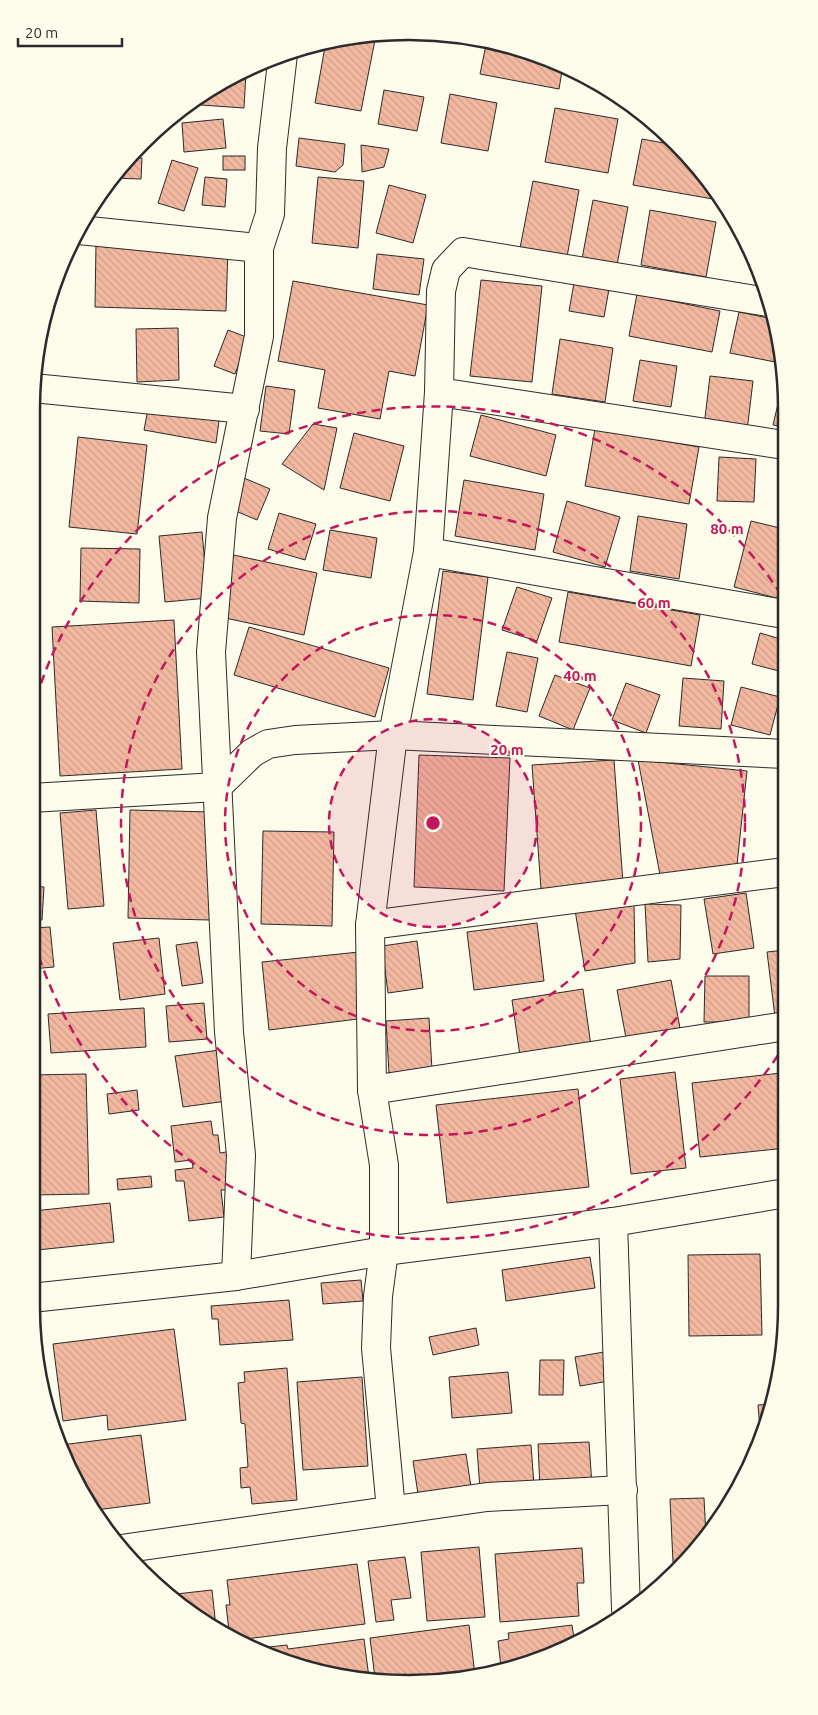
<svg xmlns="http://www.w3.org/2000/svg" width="818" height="1715" font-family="Ubuntu,sans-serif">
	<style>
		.building { fill: url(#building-back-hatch); stroke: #2b2b2b }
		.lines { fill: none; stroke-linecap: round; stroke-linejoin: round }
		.street-casing { stroke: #2b2b2b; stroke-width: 30 }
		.secondary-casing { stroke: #2b2b2b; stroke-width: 30 }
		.street { stroke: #fdfbea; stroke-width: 28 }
		.secondary { stroke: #fdfbea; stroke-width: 28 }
		.ring { fill: none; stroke: #c2185b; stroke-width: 2.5; stroke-dasharray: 9 6 }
		.rim { fill: none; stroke: #2b2b2b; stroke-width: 2.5 }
		.centre { fill: #c2185b; stroke: #fdfbea; stroke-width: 2.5 }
		.ring-label { font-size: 15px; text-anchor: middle; font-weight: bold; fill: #c2185b; stroke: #fdfbea; stroke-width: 4; stroke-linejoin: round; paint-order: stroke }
	</style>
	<defs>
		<pattern id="building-back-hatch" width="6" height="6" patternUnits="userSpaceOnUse" patternTransform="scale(1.25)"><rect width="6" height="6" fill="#f2b8a0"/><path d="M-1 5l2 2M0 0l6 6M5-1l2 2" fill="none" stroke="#d09e8a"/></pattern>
	</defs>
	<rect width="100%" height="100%" fill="#fdfbea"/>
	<g class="building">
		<path d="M376 35 361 111 315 103 326 41Z"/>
		<path d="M487 40 554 60 563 65 559 89 480 74Z"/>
		<path d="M243 71 246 72 244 108 201 105 202 94Z"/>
		<path d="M384 90 424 97 417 131 378 124Z"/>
		<path d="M450 94 497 103 488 151 441 143Z"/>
		<path d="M555 108 618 119 608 173 545 162Z"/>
		<path d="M223 119 226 148 184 152 182 123Z"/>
		<path d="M299 138 345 144 343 165 335 172 296 166Z"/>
		<path d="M642 139 675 145 709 179 714 189 713 199 633 185Z"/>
		<path d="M361 145 389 149 384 167 362 172Z"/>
		<rect x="223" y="156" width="22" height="14"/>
		<path d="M128 158H142L141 179 112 178Z"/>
		<path d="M172 160 198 168 184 211 158 203Z"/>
		<path d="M205 177 227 179 225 207 202 205Z"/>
		<path d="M318 177 364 181 358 248 312 243Z"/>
		<path d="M533 181 579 190 567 257 520 248Z"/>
		<path d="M389 185 426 195 413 243 376 233Z"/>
		<path d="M593 200 628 207 617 265 582 259Z"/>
		<path d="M650 210 716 222 706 277 641 265Z"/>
		<path d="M96 243 228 247 226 311 95 307Z"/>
		<path d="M377 254 424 259 419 295 373 289Z"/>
		<path d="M481 280 542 286 532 382 470 376Z"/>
		<path d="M293 281 428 305 415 376 389 371 380 419 318 408 325 370 278 361Z"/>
		<path d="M574 283 609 289 604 317 569 311Z"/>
		<path d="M637 294 720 311 712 352 629 336Z"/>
		<path d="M739 312 773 319 779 342 775 362 730 353Z"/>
		<path d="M178 328 179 380 137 382 136 329Z"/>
		<path d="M228 330 249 338 235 374 214 366Z"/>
		<path d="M560 339 613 348 605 402 552 394Z"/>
		<path d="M640 360 677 366 671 407 633 401Z"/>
		<path d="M710 376 753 381 747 431 704 426Z"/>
		<path d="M784 378V427L773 425Z"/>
		<path d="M266 386 295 390 289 434 260 431Z"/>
		<path d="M148 409 219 421 216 443 144 430Z"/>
		<path d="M481 415 556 435 546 476 470 456Z"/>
		<path d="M313 424 337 428 324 490 282 464Z"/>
		<path d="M595 429 699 447 689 504 585 486Z"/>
		<path d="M354 433 404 446 390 501 340 488Z"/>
		<path d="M78 437 147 445 137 534 69 527Z"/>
		<path d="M719 457 756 459 754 502 717 501Z"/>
		<path d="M244 478 270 489 257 520 231 509Z"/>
		<path d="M464 480 544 494 535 550 455 536Z"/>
		<path d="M567 501 620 517 605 567 553 552Z"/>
		<path d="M279 513 316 524 305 560 268 549Z"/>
		<path d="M638 516 687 524 679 579 630 571Z"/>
		<path d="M751 521 784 529V600L734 587Z"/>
		<path d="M330 530 377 538 371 578 323 570Z"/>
		<path d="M202 532 208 598 165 602 159 536Z"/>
		<path d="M81 548 140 549 139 603 80 601Z"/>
		<path d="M229 554 317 573 304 635 216 616Z"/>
		<path d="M443 571 488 577 473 700 427 694Z"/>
		<path d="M517 587 552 598 537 641 502 630Z"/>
		<path d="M568 592 700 615 691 666 559 642Z"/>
		<path d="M174 620 182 769 60 776 52 627Z"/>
		<path d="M249 627 389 668 375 717 234 675Z"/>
		<path d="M760 633 784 640 779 671 752 664Z"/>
		<path d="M507 652 538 658 527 712 496 706Z"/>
		<path d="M555 675 590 688 573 730 539 716Z"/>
		<path d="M683 678 724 681 721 729 679 726Z"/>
		<path d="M626 683 660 695 646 733 612 720Z"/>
		<path d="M741 687 780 697 770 735 731 725Z"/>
		<path d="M419 755 510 758 504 891 414 887Z"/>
		<path d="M614 760 623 883 541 889 532 765Z"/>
		<path d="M638 760 747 771 736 874 661 880Z"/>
		<path d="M96 810 104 906 68 909 60 813Z"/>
		<path d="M130 810 212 812 210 920 128 918Z"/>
		<path d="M263 831 334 832 332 926 261 924Z"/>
		<path d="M781 878H785V931H784Z"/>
		<path d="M31 886 44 887 42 920 31 919Z"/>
		<path d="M746 893 754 948 713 954 704 899Z"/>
		<path d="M634 902 635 963 585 971 575 910Z"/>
		<path d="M645 904 681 905 680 959 648 962Z"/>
		<path d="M537 923 544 981 474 990 467 932Z"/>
		<path d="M50 927 54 967 31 969V928Z"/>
		<path d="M159 938 165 994 120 1000 113 943Z"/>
		<path d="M417 941 423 988 388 993 382 946Z"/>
		<path d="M197 942 203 983 182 986 176 945Z"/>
		<path d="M786 950V1016L775 1017 767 952Z"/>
		<path d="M359 952 366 1018 269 1030 262 962Z"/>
		<path d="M705 976H749V1022H704Z"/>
		<path d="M671 980 680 1028 626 1038 617 990Z"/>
		<path d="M583 989 591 1046 520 1056 512 1000Z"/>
		<path d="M204 1003 207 1039 169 1042 166 1006Z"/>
		<path d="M144 1008 146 1047 51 1053 48 1014Z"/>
		<path d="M429 1018 432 1070 389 1073 386 1021Z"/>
		<path d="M227 1049 234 1100 183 1107 175 1056Z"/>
		<path d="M675 1072 686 1168 631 1174 620 1079Z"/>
		<path d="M781 1073 786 1121V1148L700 1157 692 1083Z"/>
		<path d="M86 1074 89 1194 31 1195V1075Z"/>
		<path d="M578 1089 589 1187 447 1203 436 1105Z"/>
		<path d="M137 1090 139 1110 109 1114 107 1094Z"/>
		<path d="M211 1121 213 1135H218L220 1153 232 1151 235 1174 226 1175 227 1190H221L224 1217 189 1221 184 1181H176L175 1170 193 1168 192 1160 175 1162 171 1126Z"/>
		<path d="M151 1176 152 1187 118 1190 117 1179Z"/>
		<path d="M110 1203 114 1242 37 1250 33 1211Z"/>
		<path d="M760 1254 762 1335 689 1336 688 1255Z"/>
		<path d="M590 1257 595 1288 506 1301 502 1270Z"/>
		<path d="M361 1280 363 1301 323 1304 321 1283Z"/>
		<path d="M289 1300 293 1340 220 1345 218 1319H212L211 1306Z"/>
		<path d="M476 1328 479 1345 433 1355 429 1337Z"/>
		<path d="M174 1329 186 1420 108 1430 107 1415 63 1421 53 1344Z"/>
		<path d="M604 1352 609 1381 580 1386 575 1357Z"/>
		<path d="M540 1360H564L563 1395H539Z"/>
		<path d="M287 1368 297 1500 252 1504 250 1487 241 1488 240 1468 248 1467 245 1424 241 1423 238 1383 245 1382 244 1372Z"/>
		<path d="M508 1372 512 1413 452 1418 449 1377Z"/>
		<path d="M362 1377 368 1466 303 1470 297 1382Z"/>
		<path d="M772 1404 761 1441 758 1405Z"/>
		<path d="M141 1435 150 1503 96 1510 61 1445Z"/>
		<path d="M589 1442 592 1486 540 1489 538 1444Z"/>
		<path d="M760 1443 758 1451 752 1462 750 1444Z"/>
		<path d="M531 1445 534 1485 480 1489 477 1449Z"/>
		<path d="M466 1454 471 1487 418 1494 413 1461Z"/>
		<path d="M704 1498 706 1536 685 1562H673L670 1499Z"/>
		<path d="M479 1547 485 1617 427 1621 421 1552Z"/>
		<path d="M582 1548 584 1583H577L579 1616 500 1622 495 1554Z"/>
		<path d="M405 1557 411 1598 391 1600 394 1620 376 1622 368 1561Z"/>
		<path d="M357 1564 365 1624 238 1640 233 1638 232 1631H229L226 1605H230L227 1580Z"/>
		<path d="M212 1590 216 1627 212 1628 167 1595Z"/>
		<path d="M469 1625 475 1675 458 1681 375 1678 370 1638Z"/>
		<path d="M572 1625 575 1645 501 1667 498 1641 509 1639 508 1633Z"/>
		<path d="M364 1639 369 1678 335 1676 260 1648 287 1645 288 1649Z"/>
	</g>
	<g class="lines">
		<g class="street-casing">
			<g id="street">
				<path d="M79 230 259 248 270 214 272 148 283 54"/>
				<path d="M33 388 245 409"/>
				<path d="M439 392 784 445"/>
				<path d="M428 552 784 614"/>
				<path d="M31 798 217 787 252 753 268 744 295 740 393 735 785 754"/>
				<path d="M370 925 785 872"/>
				<path d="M372 1090 786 1026"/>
				<path d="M613 1222 626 1609"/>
				<path d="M236 1276 241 1155 229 1032 211 652 222 518 259 336V248"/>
				<path d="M391 1510 376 1348 378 1296 384 1251V1165L372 1090 370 925 393 735 428 552 439 392 441 291 446 270 463 252 768 302"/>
				<path d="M121 1549 487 1497 623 1490"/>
			</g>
		</g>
		<g class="secondary-casing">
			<path id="secondary" d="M31 1298 236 1276 384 1251 613 1222 786 1193"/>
		</g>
		<use href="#street" class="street"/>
		<use href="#secondary" class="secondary"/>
	</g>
	<circle cx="433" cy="823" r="104" fill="#c2185b" fill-opacity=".12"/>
	<g class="ring">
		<circle cx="433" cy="823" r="104"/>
		<circle cx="433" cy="823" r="208"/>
		<circle cx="433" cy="823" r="312"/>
		<path d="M786 1043A416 416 0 0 1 32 934M32 712A416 416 0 0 1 784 599"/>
	</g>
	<path d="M0 0H818V1715H0ZM409 40H409A369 369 0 0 1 778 409V1306A369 369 0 0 1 409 1675H409A369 369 0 0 1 40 1306V409A369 369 0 0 1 409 40Z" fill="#fdfbea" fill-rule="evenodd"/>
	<path class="rim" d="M409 40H409A369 369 0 0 1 778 409V1306A369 369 0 0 1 409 1675H409A369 369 0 0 1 40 1306V409A369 369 0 0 1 409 40Z"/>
	<circle cx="433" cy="823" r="8" class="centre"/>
	<g class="ring-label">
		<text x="727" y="534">80 m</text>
		<text x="654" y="608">60 m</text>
		<text x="580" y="681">40 m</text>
		<text x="507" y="755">20 m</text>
	</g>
	<path d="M18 38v8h104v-8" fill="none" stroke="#2b2b2b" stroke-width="2.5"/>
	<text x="25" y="38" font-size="15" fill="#2b2b2b" stroke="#fdfbea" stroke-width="4" paint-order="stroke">20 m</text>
</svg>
